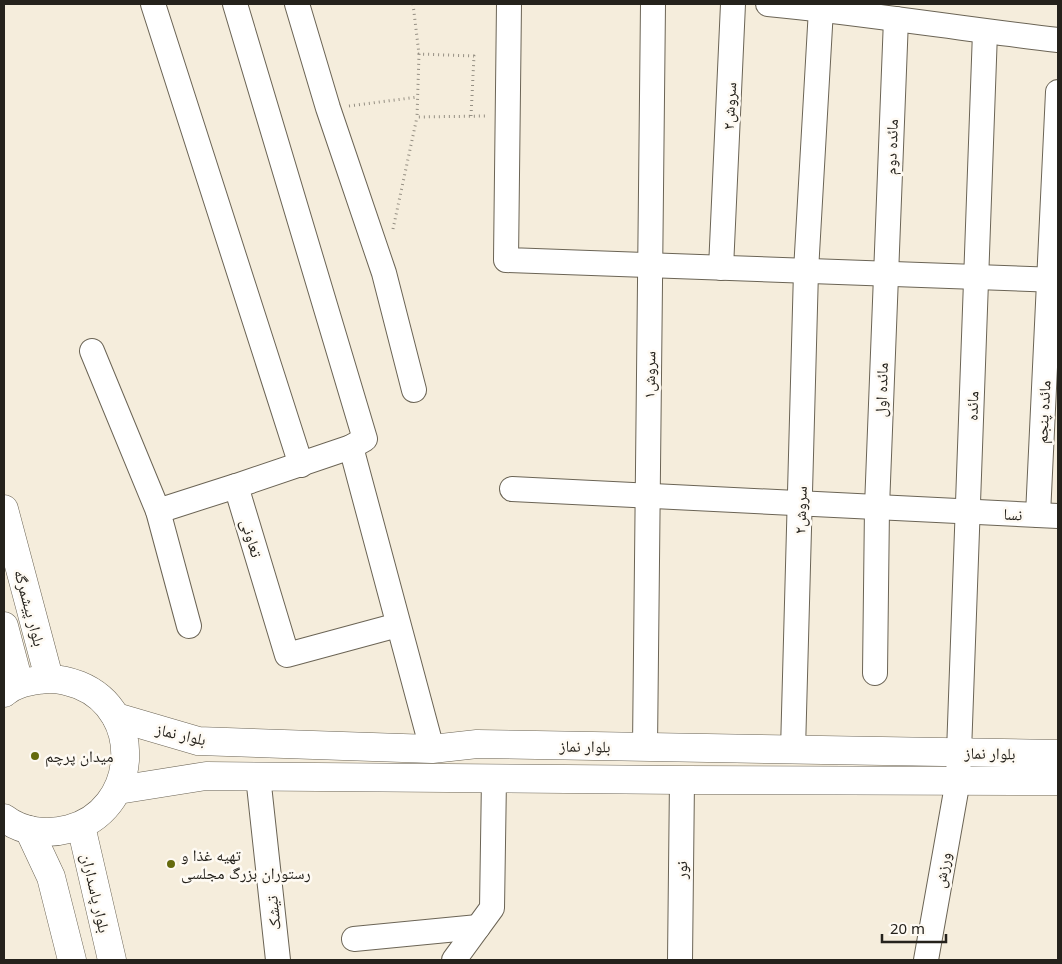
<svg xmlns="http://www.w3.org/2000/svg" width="1062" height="964" font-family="'Noto Sans','Noto Naskh Arabic',sans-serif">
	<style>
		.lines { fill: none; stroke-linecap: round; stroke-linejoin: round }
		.minor-casing { stroke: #6b6455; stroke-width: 26 }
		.tertiary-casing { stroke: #6b6455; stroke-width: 29 }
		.secondary-casing { stroke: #6b6455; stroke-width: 29 }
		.path { stroke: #958f83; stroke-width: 3; stroke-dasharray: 1 4; stroke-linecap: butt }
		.minor { stroke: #fff; stroke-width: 24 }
		.tertiary { stroke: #fff; stroke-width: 28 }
		.secondary { stroke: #fff; stroke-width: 28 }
		.poi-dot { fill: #656a0d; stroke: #fefaf3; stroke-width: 2 }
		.labels { text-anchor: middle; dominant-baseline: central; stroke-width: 5; stroke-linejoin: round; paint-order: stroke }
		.street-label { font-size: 16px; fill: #25221c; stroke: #fefaf3 }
		.poi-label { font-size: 16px; fill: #25221c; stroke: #fefaf3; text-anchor: start }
	</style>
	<rect width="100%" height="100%" fill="#f5eddc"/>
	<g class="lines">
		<g class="minor-casing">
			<g id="minor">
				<path d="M153 4 301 465"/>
				<path d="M235 4 365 439 351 447 236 486 287 655 398 625"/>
				<path d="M297 4 328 108 384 273 414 390"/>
				<path d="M509 4 506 260 1058 280"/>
				<path d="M768 4C865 13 961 29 1058 40"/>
				<path d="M721 268 733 4"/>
				<path d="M92 351 158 511 189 626"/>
				<path d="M351 447 432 749"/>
				<path d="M512 489 1058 516"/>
				<path d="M158 511 236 486"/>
				<path d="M1038 515 1058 92"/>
				<path d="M875 673 877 507 896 19"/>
				<path d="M645 747 653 4"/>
				<path d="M793 750 806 271 821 9"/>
				<path d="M258 776 278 960"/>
				<path d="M354 939 478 927"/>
				<path d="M454 960 492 908 494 778"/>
				<path d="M680 960 682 780"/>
				<path d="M926 960 958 780 985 32"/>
			</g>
		</g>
		<g class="tertiary-casing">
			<g id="tertiary">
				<path d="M4 509 49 678"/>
				<path d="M4 626 19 683"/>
				<path d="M81 826 112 960"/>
				<path d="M29 830 51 877 72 960"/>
			</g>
		</g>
		<g class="secondary-casing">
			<g id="secondary">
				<path d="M4 693C14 684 26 682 39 680 53 677 66 680 79 685 146 712 138 811 69 829 47 835 22 832 4 818"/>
				<path d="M116 717 198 741 432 749 477 744 1058 754"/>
				<path d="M118 790 206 776 682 780 1058 781"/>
			</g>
		</g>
		<g class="path">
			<path d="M413 4 419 54"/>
			<path d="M349 106 418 97"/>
			<path d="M471 116 474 56 419 54 417 117 486 116"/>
			<path d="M393 229 417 117"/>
		</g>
		<use href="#minor" class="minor"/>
		<use href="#tertiary" class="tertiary"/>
		<use href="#secondary" class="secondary"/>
	</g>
	<g class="poi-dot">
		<circle cx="35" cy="756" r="5"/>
		<circle cx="171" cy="864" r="5"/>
	</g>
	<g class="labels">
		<g class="street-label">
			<text transform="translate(729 106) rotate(-87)">سروش۲</text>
			<text transform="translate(891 147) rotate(-88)">مائده دوم</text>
			<text transform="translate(649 375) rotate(-89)">سروش۱</text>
			<text transform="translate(881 390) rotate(-88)">مائده اول</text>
			<text transform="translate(972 406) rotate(-88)">مائده</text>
			<text transform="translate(1043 412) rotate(-87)">مائده پنجم</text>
			<text transform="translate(800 510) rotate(-88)">سروش۲</text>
			<text transform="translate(1013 514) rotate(3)">نسا</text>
			<text transform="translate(252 538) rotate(73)">تعاونی</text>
			<text transform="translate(30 608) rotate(75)">بلوار پیشمرگه</text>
			<text transform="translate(181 734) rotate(13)">بلوار نماز</text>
			<text transform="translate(585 746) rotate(1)">بلوار نماز</text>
			<text transform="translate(990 753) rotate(1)">بلوار نماز</text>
			<text transform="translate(681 870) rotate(-89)">نور</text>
			<text transform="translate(942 870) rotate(-80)">ورزش</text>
			<text transform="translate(96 893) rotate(77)">بلوار پاسداران</text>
			<text transform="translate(273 913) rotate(-96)">تیشک</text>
		</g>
		<g class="poi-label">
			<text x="45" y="756">میدان پرچم</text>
			<text x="181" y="855">تهیه غذا و<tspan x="181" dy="18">رستوران بزرگ مجلسی</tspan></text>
		</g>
	</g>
	<rect width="1062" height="964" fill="none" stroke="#25221c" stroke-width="10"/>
	<path d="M882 934v8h64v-8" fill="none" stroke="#25221c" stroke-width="2.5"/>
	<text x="890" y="934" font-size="15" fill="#25221c" stroke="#fefaf3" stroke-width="4" paint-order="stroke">20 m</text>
</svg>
